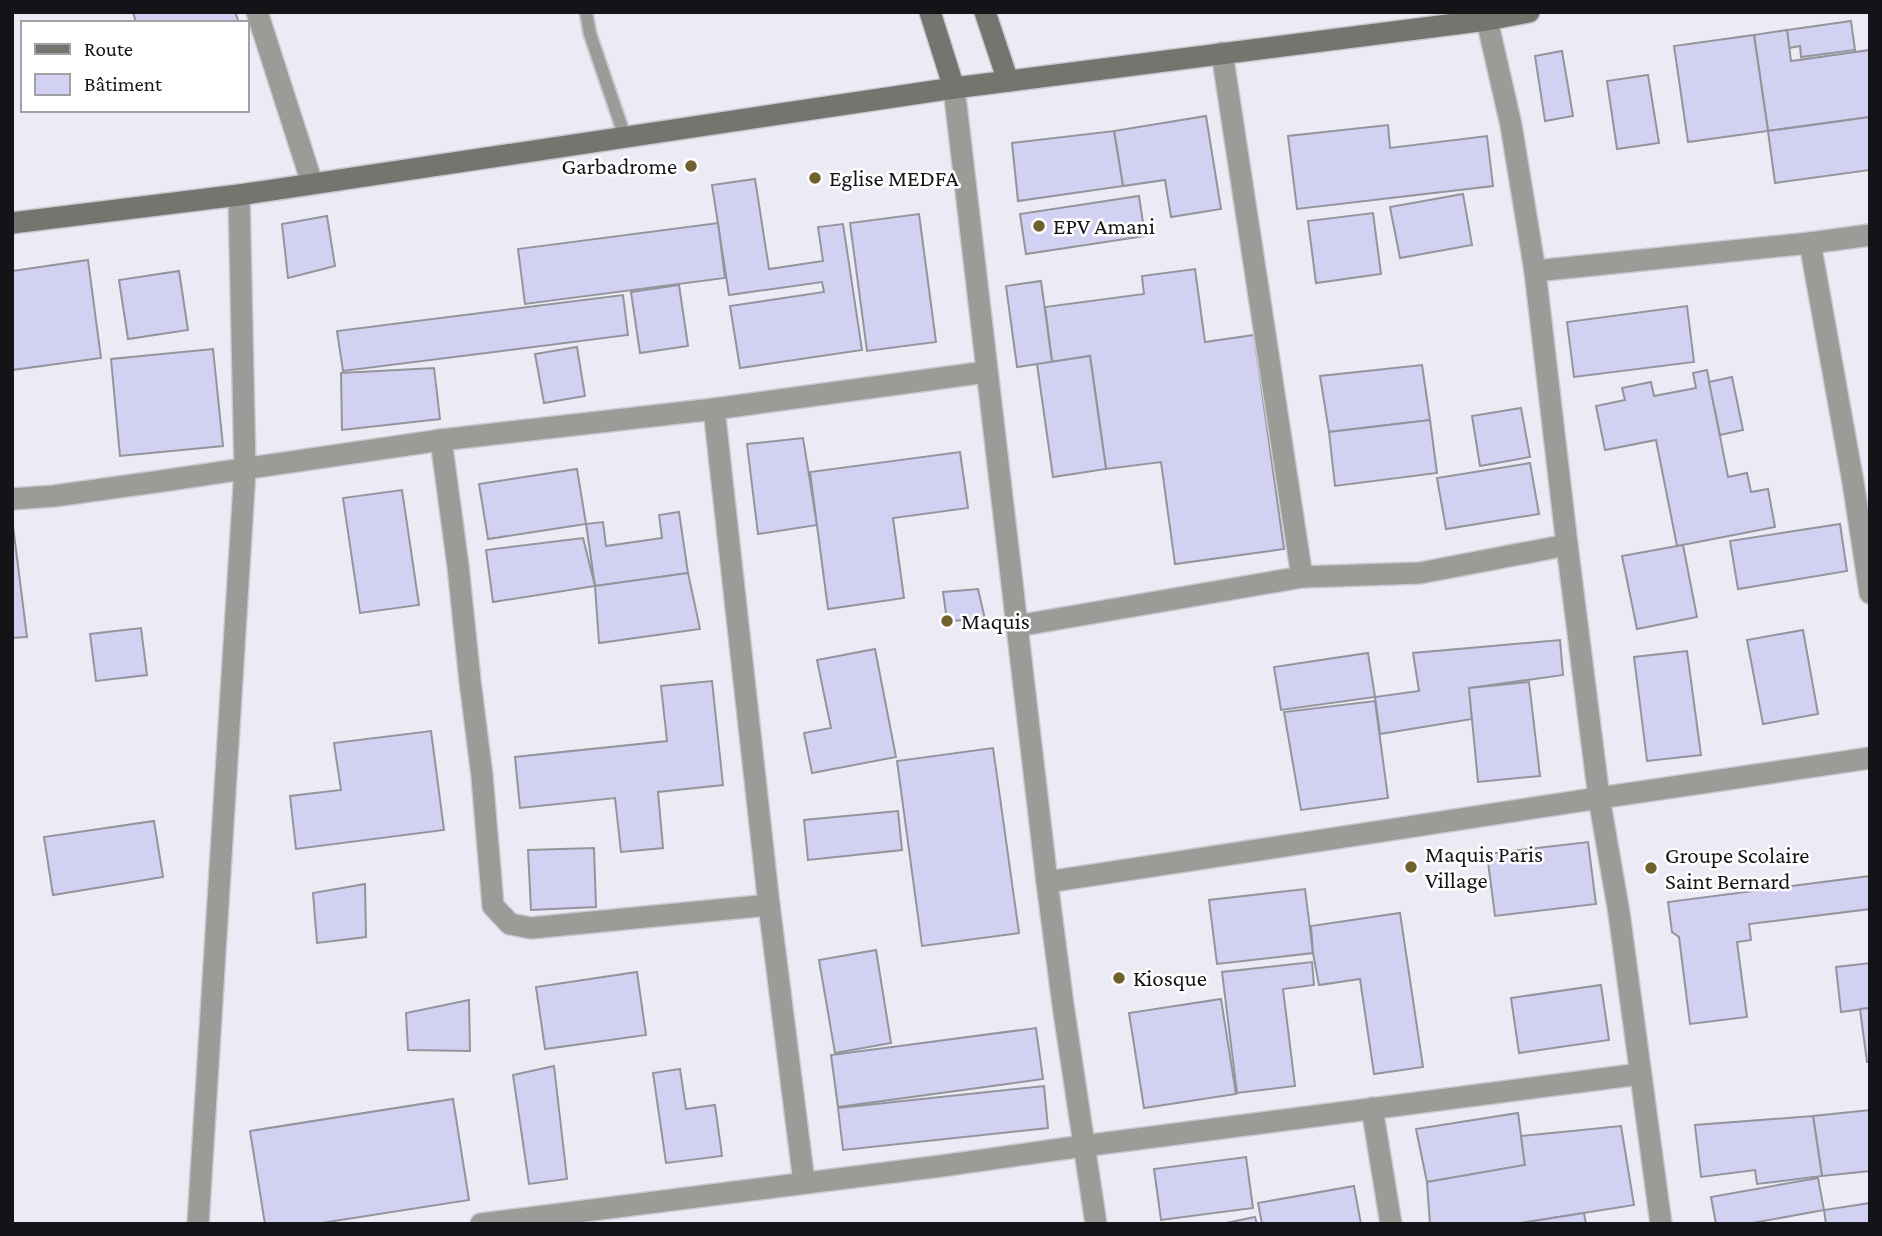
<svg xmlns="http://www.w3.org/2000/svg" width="1882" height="1236" font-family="'Crimson Pro',serif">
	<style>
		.building { fill: #d2d1f1; stroke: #94949d; stroke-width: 2 }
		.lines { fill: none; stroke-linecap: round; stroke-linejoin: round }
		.lane-casing { stroke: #c9c9d2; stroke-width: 16 }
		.street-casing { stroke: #c9c9d2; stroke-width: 24 }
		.secondary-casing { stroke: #c9c9d2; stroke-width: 24 }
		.lane { stroke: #9c9b97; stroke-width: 12 }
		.street { stroke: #9c9b97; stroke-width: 21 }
		.secondary { stroke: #76746f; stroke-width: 21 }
		.poi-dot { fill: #70622f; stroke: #fff; stroke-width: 2.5 }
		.labels { text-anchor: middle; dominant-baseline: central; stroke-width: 5; stroke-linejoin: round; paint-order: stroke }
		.poi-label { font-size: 23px; fill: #141418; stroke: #fff; text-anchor: start }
	</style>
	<rect width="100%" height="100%" fill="#ecebf5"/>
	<g class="building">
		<path d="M133 12H235L239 23H136Z"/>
		<path d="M1851 21 1855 50 1801 57 1800 46 1789 48 1787 30Z"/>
		<path d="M1787 30 1791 61 1870 50V117L1768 131 1754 35Z"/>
		<path d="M1754 35 1768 131 1688 142 1674 46Z"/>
		<path d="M1562 51 1573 116 1545 121 1535 56Z"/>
		<path d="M1648 75 1659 143 1617 149 1607 81Z"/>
		<path d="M1206 116 1221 209 1171 217 1165 180 1123 186 1114 131Z"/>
		<path d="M1870 117V170L1775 183 1768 131Z"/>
		<path d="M1388 125 1390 148 1487 136 1493 186 1297 209 1288 136Z"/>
		<path d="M1114 131 1123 186 1018 201 1012 143Z"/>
		<path d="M755 179 769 269 823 261 818 227 843 224 862 350 740 368 730 306 824 292 822 282 729 295 712 185Z"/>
		<path d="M1463 194 1472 245 1400 258 1390 207Z"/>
		<path d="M1139 196 1145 236 1026 254 1020 214Z"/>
		<path d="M1373 213 1381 274 1316 283 1308 221Z"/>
		<path d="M919 214 936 342 867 351 850 223Z"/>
		<path d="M327 216 335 266 288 278 282 224Z"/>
		<path d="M718 223 725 278 525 304 518 249Z"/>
		<path d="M88 260 101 358 12 370V271Z"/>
		<path d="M1195 269 1205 342 1254 335 1284 549 1175 564 1161 462 1106 469 1090 356 1052 362 1045 307 1144 294 1142 276Z"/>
		<path d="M179 271 188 330 128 339 119 280Z"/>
		<path d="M1041 281 1052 362 1017 367 1006 286Z"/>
		<path d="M679 285 688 346 640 353 631 292Z"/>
		<path d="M623 295 628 335 343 371 337 331Z"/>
		<path d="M1687 306 1694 362 1574 377 1567 322Z"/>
		<path d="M577 347 585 396 544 403 535 354Z"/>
		<path d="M213 349 223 446 120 456 111 359Z"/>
		<path d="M1090 356 1106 469 1053 477 1037 364Z"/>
		<path d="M1422 365 1430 420 1329 432 1320 376Z"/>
		<path d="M434 368 440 419 342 430 341 373Z"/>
		<path d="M1707 370 1728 477 1747 473 1751 492 1768 489 1775 527 1677 546 1656 440 1605 450 1596 406 1625 400 1622 388 1651 382 1654 396 1696 388 1693 373Z"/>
		<path d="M1732 377 1743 430 1720 435 1709 382Z"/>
		<path d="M1521 408 1530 457 1480 466 1472 416Z"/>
		<path d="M1430 420 1437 473 1335 486 1329 432Z"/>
		<path d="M803 438 817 525 758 534 747 444Z"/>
		<path d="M960 452 968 508 893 518 904 598 828 609 810 472Z"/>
		<path d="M1530 463 1539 514 1446 529 1437 478Z"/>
		<path d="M577 469 586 524 488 539 479 484Z"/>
		<path d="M402 490 419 605 360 613 343 498Z"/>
		<path d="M679 512 688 573 595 586 586 524 603 522 606 546 662 538 659 515Z"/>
		<path d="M1840 524 1847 571 1738 589 1730 541Z"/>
		<path d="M13 526 27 637 12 638V526Z"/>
		<path d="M583 538 595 586 493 602 486 550Z"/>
		<path d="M1683 545 1697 617 1637 629 1622 556Z"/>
		<path d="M688 573 700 629 599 643 595 586Z"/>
		<path d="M978 589 985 619 947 621 943 592Z"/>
		<path d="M141 628 147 675 96 681 90 634Z"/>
		<path d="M1803 630 1818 714 1763 724 1747 640Z"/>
		<path d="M1560 640 1563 675 1469 688 1472 719 1380 734 1375 697 1419 691 1413 653Z"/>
		<path d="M875 649 896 757 812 773 804 733 831 728 817 660Z"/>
		<path d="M1687 651 1701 755 1647 761 1634 657Z"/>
		<path d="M1368 653 1375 697 1281 710 1274 667Z"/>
		<path d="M712 681 723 785 658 792 663 848 621 852 615 798 520 808 515 757 667 741 661 686Z"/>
		<path d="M1529 682 1540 776 1478 782 1469 688Z"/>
		<path d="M1375 701 1388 798 1301 810 1284 712Z"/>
		<path d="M431 731 444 830 296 849 290 796 341 790 334 743Z"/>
		<path d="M993 748 1019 933 922 946 897 761Z"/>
		<path d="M898 811 902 850 808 860 804 820Z"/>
		<path d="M154 821 163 877 53 895 44 837Z"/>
		<path d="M1588 842 1596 904 1495 916 1487 854Z"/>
		<path d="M594 848 596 907 531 910 528 850Z"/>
		<path d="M1870 876V909L1749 924 1751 940 1737 942 1747 1017 1690 1024 1679 937 1672 932 1668 902Z"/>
		<path d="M365 884 366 937 317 943 313 893Z"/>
		<path d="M1305 889 1313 953 1217 964 1209 900Z"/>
		<path d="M1400 913 1423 1067 1374 1074 1360 979 1319 985 1313 953 1311 926Z"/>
		<path d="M876 950 891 1043 835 1053 819 960Z"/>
		<path d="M1312 962 1314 985 1283 989 1295 1086 1237 1093 1222 972Z"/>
		<path d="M1870 963V1008L1841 1012 1836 967Z"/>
		<path d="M637 972 646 1035 545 1049 536 987Z"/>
		<path d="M1601 985 1609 1040 1519 1053 1511 998Z"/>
		<path d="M1221 999 1236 1094 1144 1108 1129 1013Z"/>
		<path d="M469 1000 470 1051 408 1050 406 1013Z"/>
		<path d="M1870 1008V1062H1867L1860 1009Z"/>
		<path d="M1036 1028 1043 1079 838 1107 831 1055Z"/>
		<path d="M554 1066 567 1179 529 1184 513 1075Z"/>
		<path d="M680 1069 686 1109 715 1105 722 1156 666 1163 653 1073Z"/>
		<path d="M1044 1086 1048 1128 843 1150 838 1108Z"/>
		<path d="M453 1099 469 1200 315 1224H265L250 1131Z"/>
		<path d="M1870 1110V1171L1822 1176 1813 1116Z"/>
		<path d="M1518 1113 1525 1165 1427 1182 1416 1129Z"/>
		<path d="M1813 1116 1822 1176 1757 1184 1755 1170 1701 1177 1695 1125Z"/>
		<path d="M1621 1126 1634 1205 1515 1224H1430L1427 1182 1525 1165 1521 1136Z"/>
		<path d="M1246 1157 1253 1208 1161 1220 1154 1169Z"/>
		<path d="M1818 1178 1824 1210 1747 1224H1716L1711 1197Z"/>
		<path d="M1354 1186 1361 1224H1262L1258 1203Z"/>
		<path d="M1870 1203V1224H1826L1824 1210Z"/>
		<path d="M1584 1213 1586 1224H1515Z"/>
		<path d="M1255 1217 1257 1224H1221Z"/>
	</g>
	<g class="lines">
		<g class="lane-casing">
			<path id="lane" d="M586 12 590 34 625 137"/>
		</g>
		<g class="street-casing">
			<g id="street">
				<path d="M257 12 312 183"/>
				<path d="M1487 20 1511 125 1535 271 1567 545 1599 798 1619 913 1661 1224"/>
				<path d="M954 88 1047 882 1063 1005 1096 1224"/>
				<path d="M1810 243 1853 482 1870 593"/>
				<path d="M1535 271 1810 243 1870 235"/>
				<path d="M714 409 769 905 804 1182"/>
				<path d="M441 440 458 566 470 681 482 776 493 906 510 924 531 928 769 905"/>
				<path d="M12 499 54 496 162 481 441 440 714 409 986 372"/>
				<path d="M1302 577 1420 573 1567 545"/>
				<path d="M1017 626 1302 577 1222 53"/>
				<path d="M1047 882 1599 798 1870 758"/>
				<path d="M1372 1108 1391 1224"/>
				<path d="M198 1224 245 470 239 195"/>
				<path d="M481 1224 941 1166 1083 1146 1640 1074"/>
			</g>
		</g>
		<g class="secondary-casing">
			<g id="secondary">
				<path d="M930 12 954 88"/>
				<path d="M985 12 1008 81"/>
				<path d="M12 223 239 195 954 88 1487 20 1529 12"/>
			</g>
		</g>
		<use href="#lane" class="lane"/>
		<use href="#street" class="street"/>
		<use href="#secondary" class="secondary"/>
	</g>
	<g class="poi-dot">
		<circle cx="691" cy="166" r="7"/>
		<circle cx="815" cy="178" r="7"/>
		<circle cx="1039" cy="226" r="7"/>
		<circle cx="947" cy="621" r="7"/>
		<circle cx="1411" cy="867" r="7"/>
		<circle cx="1651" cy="868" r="7"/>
		<circle cx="1119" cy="978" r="7"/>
	</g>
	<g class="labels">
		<g class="poi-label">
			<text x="677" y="166" text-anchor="end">Garbadrome</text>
			<text x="829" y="178">Eglise MEDFA</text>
			<text x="1053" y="226">EPV Amani</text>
			<text x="961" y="621">Maquis</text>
			<text x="1425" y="854">Maquis Paris<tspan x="1425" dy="26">Village</tspan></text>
			<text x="1665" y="855">Groupe Scolaire<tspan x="1665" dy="26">Saint Bernard</tspan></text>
			<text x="1133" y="978">Kiosque</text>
		</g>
	</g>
	<rect width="1882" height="1236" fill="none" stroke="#141418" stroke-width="28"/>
	<rect x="21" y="21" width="228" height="91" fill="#ffffff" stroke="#a1a1a3" stroke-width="2"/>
	<rect x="35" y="44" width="35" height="10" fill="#76746f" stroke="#a1a1a3" stroke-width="2"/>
	<text x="84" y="56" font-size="21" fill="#141418">Route</text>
	<rect x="35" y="74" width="35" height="21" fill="#d2d1f1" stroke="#a1a1a3" stroke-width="2"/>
	<text x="84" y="91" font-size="21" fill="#141418">Bâtiment</text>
</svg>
